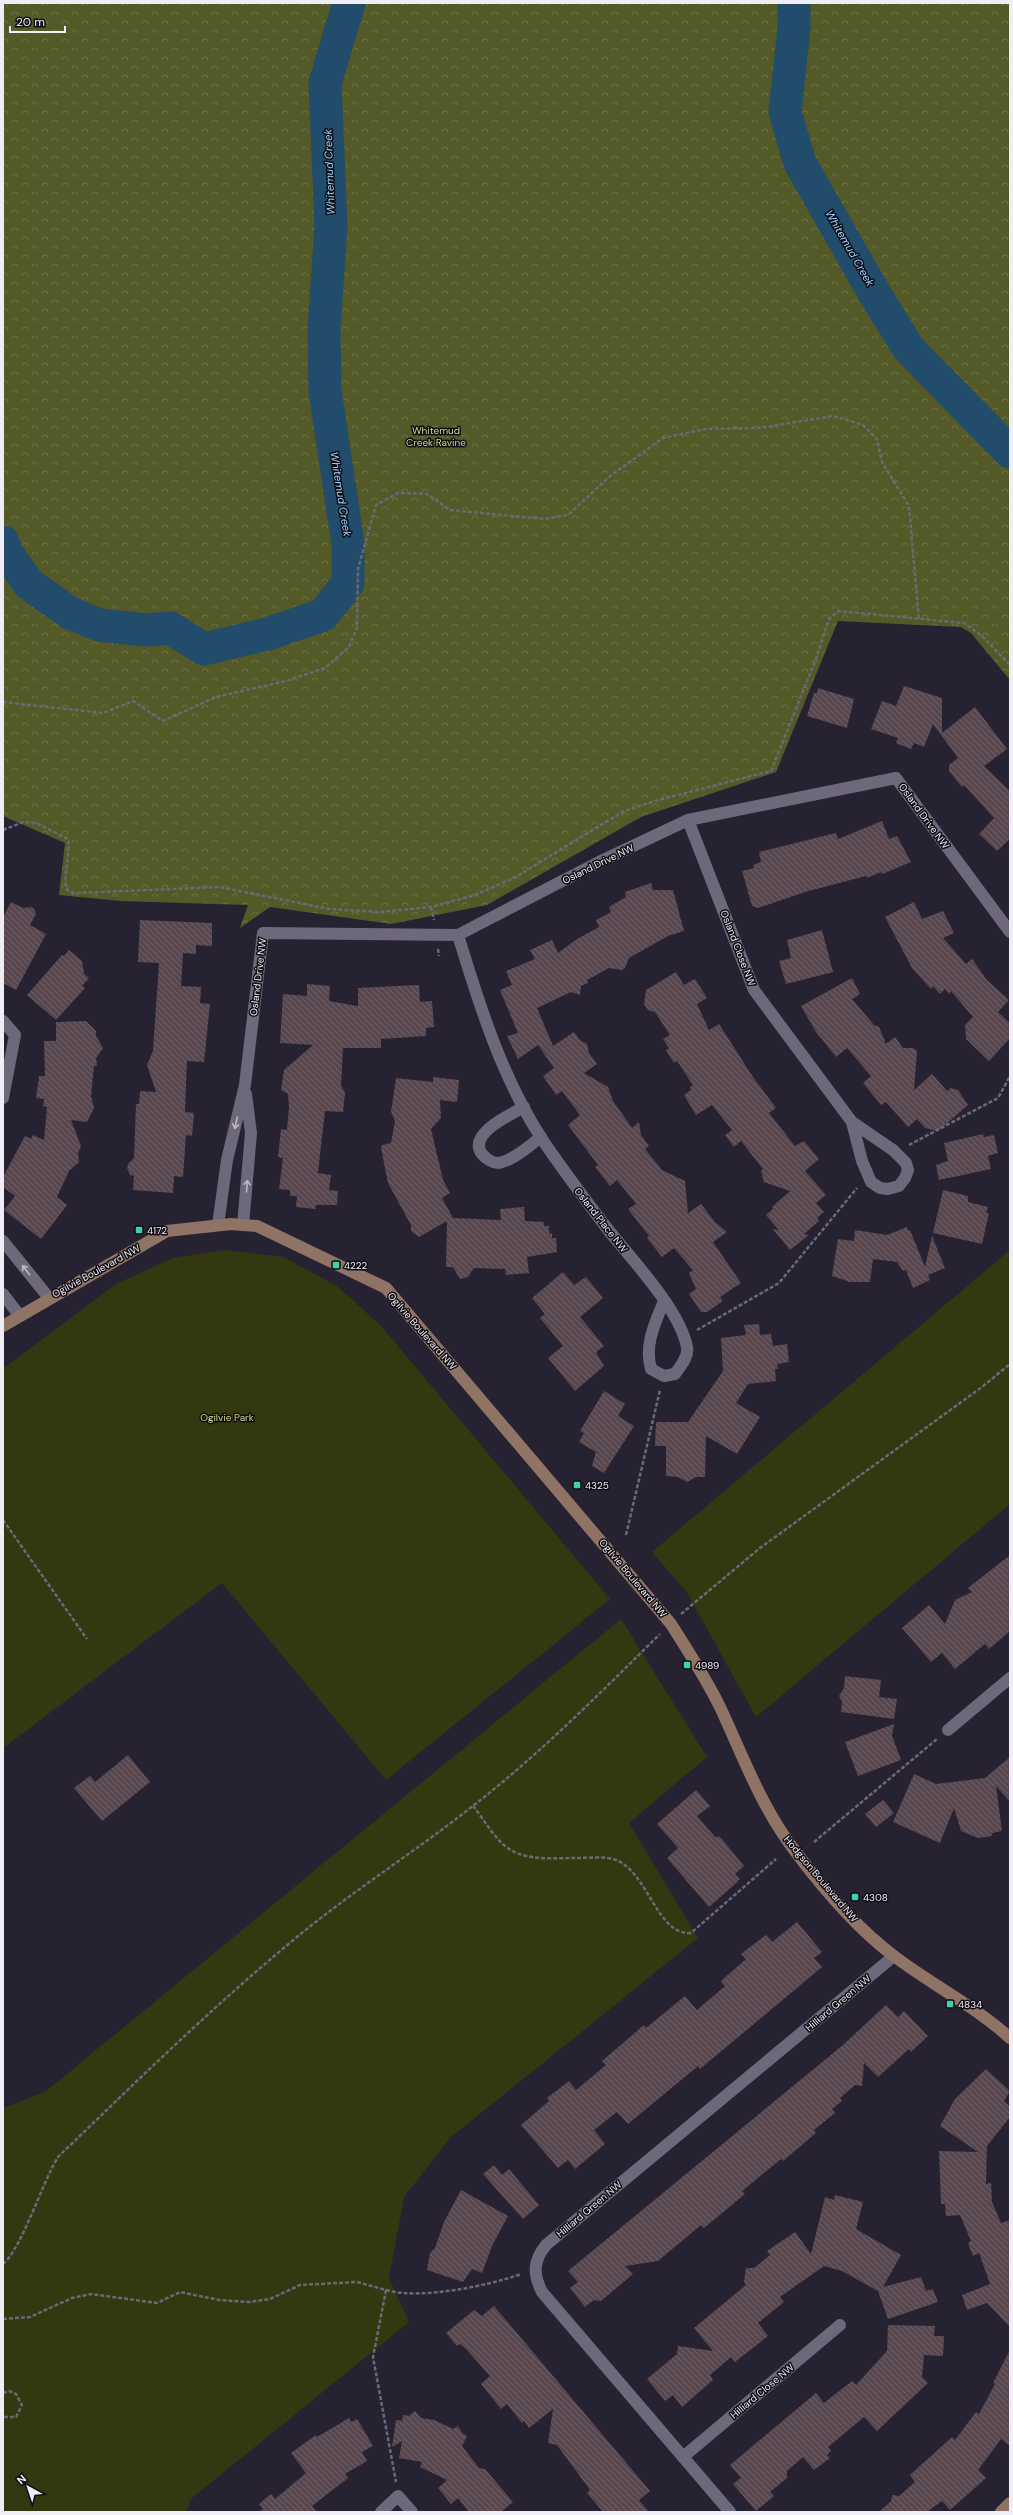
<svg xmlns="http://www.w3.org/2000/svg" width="1013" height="2515" font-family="'DM Sans',sans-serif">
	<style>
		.forest { fill: url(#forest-crowns) }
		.green { fill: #343811 }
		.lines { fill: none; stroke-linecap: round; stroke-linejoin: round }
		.river { stroke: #214c6b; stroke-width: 33 }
		.building { fill: url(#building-back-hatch) }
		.path { stroke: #6c6875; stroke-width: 2.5; stroke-dasharray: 4 2; stroke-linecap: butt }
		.street { stroke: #6e697a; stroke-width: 12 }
		.secondary { stroke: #8f7365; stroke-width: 12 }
		.oneway { stroke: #bcb8c5 }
		.poi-dot { fill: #3cd4a4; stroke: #0f0d13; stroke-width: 1.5 }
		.labels { text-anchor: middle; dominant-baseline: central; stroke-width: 3; stroke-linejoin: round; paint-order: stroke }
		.park-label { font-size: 10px; fill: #d0d98b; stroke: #0f0d13 }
		.street-label { font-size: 10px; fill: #f0edf7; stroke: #0f0d13 }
		.poi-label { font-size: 10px; fill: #f0edf7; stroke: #0f0d13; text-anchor: start }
		.water-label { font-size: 11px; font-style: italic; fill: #9ed4fe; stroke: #0f0d13 }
	</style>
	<defs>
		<pattern id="forest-crowns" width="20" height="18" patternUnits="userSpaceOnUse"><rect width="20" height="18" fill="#535927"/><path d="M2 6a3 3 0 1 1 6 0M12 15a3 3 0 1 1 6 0" fill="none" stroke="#6c7147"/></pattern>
		<pattern id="building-back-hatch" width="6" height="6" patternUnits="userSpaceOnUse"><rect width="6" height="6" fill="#58474e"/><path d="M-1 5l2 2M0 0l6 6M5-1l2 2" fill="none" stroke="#706268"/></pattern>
	</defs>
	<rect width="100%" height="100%" fill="#272231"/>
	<path class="forest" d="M3 3H1010V680L971 633 961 627 838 621 776 772 641 817 487 905 391 924 270 907 240 928 248 905 121 901 59 895 65 843 3 816Z"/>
	<g class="green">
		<path d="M225 1250 283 1257 337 1286 382 1327 610 1599 386 1780 222 1583 3 1748V1369L116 1284 173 1258Z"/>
		<path d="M1010 1250V1504L756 1717 686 1591 652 1552Z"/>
		<path d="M621 1619 707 1757 629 1823 698 1938 450 2138 404 2197 389 2278 409 2322 192 2498 186 2512H3V2108L45 2092Z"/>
	</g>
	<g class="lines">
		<g class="river">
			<path d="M794 3V28L785 112 800 163 873 291 908 348 1010 452"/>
			<path d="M3 542 7 553 29 584 70 613 99 625 146 630 170 628 204 649 267 634 323 615 348 583V544L325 391 324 329 331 226 325 83 349 3"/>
		</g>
	</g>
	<g class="building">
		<path d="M904 686 942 698V733L975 707 1007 749 984 766 1010 791V839L997 851 979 834 994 818 964 785 962 787 949 771V765L958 758 933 724 924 747 914 743 911 749 896 743 898 738 871 729 882 701 896 706Z"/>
		<path d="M818 688 854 699 847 728 807 716 814 693H817Z"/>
		<path d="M882 821 889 839 897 836 911 862 882 874 881 872 867 878 866 876 805 892 758 908 752 906 742 871 754 868 753 865 761 862 759 852 836 833 838 839Z"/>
		<path d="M651 883 653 890H673L684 931 668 936 629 958 625 968 622 970 609 968 587 980 588 983 581 986 580 995 571 992 537 1008 553 1046 574 1032 580 1040 587 1044 589 1053 597 1064 584 1073 608 1087 613 1101 632 1128 639 1122 641 1135 649 1146 645 1149 662 1170 685 1181 688 1213 701 1204 715 1222 727 1232 713 1242 741 1283 720 1297 723 1301 707 1312H701L689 1294 696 1289 689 1273 693 1270 674 1248 662 1257 647 1238 649 1236 628 1209 636 1204 617 1180 610 1186 595 1167 598 1165 568 1125 580 1115 562 1091 556 1095 543 1076 554 1068 538 1045 518 1059 507 1036 518 1033 500 990 512 985 506 971 535 959 530 950 552 940 558 953 577 939 599 927 596 920 611 912 609 907 626 897 625 892Z"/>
		<path d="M11 902 23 908 31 907 34 909 36 914 30 925 46 934 16 990 3 983V917Z"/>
		<path d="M914 902 922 919 943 911 954 933 943 938 966 964 972 959 987 980 1009 1000 998 1012 1010 1023V1038L989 1061 966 1039 965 1025 973 1017 951 991 949 994 945 989 940 994 933 986 931 989 912 968 885 917Z"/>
		<path d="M140 920 212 923V946L196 945V954L183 953 181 986 201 987 200 1003 210 1004 204 1062 187 1061 185 1112 194 1113 192 1136 186 1135 183 1177 174 1176 173 1193 133 1190 134 1176 130 1175 127 1168 128 1164 134 1158 136 1104H139L140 1091 156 1092 147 1065 153 1051 159 963 138 962Z"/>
		<path d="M822 930 833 972 786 984 779 961 791 958 787 940Z"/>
		<path d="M69 950 82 961 84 974 89 978 82 986 85 988 56 1020 27 995 62 955 64 956Z"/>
		<path d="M676 972 684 985 695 979 707 998 697 1004 709 1030 719 1024 753 1077 776 1108 769 1113 795 1146 804 1141 819 1159 805 1171 826 1195 816 1203 824 1212 817 1218 819 1221 804 1234 809 1235 790 1250 773 1229 779 1230 766 1215 773 1209 772 1207 790 1191 764 1182 761 1171 763 1169 741 1141 734 1147 725 1135 732 1130 712 1105 696 1115 684 1095 691 1090 690 1087 693 1085 677 1061 674 1063 666 1050 669 1048 663 1039 670 1035 655 1012 648 1010 644 1004 646 990Z"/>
		<path d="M852 978 860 994 852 999 874 1025 879 1027 886 1044 895 1037 903 1048H913L917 1051 914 1090 932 1074 947 1091 951 1088 958 1090 968 1105 938 1131 925 1128 917 1119 908 1127 886 1102 881 1105 863 1083 871 1076 847 1048 836 1057 816 1032 801 1006Z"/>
		<path d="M307 984 330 986 329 1001 358 1006V988L419 985 420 1002 432 1001 434 1027 426 1028V1036L381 1039V1048H343L341 1085 345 1093 343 1112 325 1111 318 1173 331 1175 329 1190 338 1191 337 1205H316L315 1209 296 1207 297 1196H290V1190L279 1189 283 1158 278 1157 281 1129 287 1130 289 1107 288 1094 281 1090 284 1070 313 1045 280 1043 283 994 307 996Z"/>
		<path d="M86 1021 96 1031V1036L103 1048 96 1058 97 1066H94L91 1096 94 1108 87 1122 71 1120 81 1146 78 1153 79 1162 69 1171 57 1197 67 1205 41 1239 4 1210 15 1196 3 1187V1177L25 1136 31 1139 33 1135 44 1140 47 1107 43 1106 44 1099 36 1098 39 1076H45L44 1041H56V1022Z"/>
		<path d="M433 1077 459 1080 457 1102 440 1100 441 1118 431 1129 443 1180 450 1193 442 1198 453 1218 501 1220 500 1209 524 1207 525 1221 544 1222V1226H549V1234L552 1233V1238H556L557 1252 527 1257 529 1273 506 1275 505 1269 474 1268 468 1277 460 1279 453 1267H446L447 1221 419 1237 411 1231V1225L388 1183 381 1148 382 1145 391 1143 395 1121 391 1112 396 1078 433 1082Z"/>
		<path d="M983 1134 984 1137 994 1135 998 1153 988 1156 991 1169 939 1180 936 1165 948 1161 944 1143Z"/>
		<path d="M943 1190 968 1196V1202L988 1207 986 1213H989L982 1244 933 1233Z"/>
		<path d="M907 1227 908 1231 910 1230 925 1267 932 1236 945 1268 928 1275 930 1280 913 1288 906 1270 903 1271 897 1262 873 1259 870 1282H850L832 1276 838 1239 854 1241 855 1230 887 1235Z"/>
		<path d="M563 1272 574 1285 586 1277 603 1298 580 1317 604 1346 596 1352 604 1366 575 1391 548 1358 563 1346 540 1318 545 1314 532 1298Z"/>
		<path d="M759 1324 760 1335 771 1334 773 1346 787 1344 789 1362 777 1364 778 1369H775L776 1381 748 1384 736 1403 760 1417 737 1454 706 1436 705 1477H696L687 1482 678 1477 666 1476V1446H655L656 1422H688L723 1371 721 1338 746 1335 744 1325Z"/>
		<path d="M604 1391 625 1404 618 1416 634 1426 604 1473 592 1466 596 1452 579 1442 584 1433 580 1431Z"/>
		<path d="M1010 1555V1631L989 1649 985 1644 955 1669 942 1653 931 1662 902 1628 929 1605 945 1624 955 1600 972 1592 968 1588Z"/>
		<path d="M845 1676 881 1680 879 1697 897 1699 894 1719 841 1712 842 1701 839 1696 844 1688Z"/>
		<path d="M894 1724 892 1736 901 1760 858 1776 845 1742Z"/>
		<path d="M128 1755 150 1782 102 1821 74 1788 90 1776 95 1782Z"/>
		<path d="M1010 1757V1802L996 1786 1002 1831 992 1833V1836L978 1838 961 1831 954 1808 940 1843 893 1822 914 1774 936 1784 985 1778Z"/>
		<path d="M696 1790 710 1806 697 1816 716 1838 718 1836 722 1839 744 1866 735 1874 740 1879 735 1884 709 1907 667 1858 678 1848 657 1824Z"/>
		<path d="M883 1800 894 1813 876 1827 865 1814Z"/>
		<path d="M797 1922 822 1952 814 1958 822 1967 700 2069 698 2066 628 2124 617 2112 594 2130 605 2144 575 2169 568 2160 558 2168 521 2125 549 2101 547 2098 569 2081 576 2090 606 2065 602 2061 644 2025 646 2028 685 1996 697 2010 724 1987 725 1986 721 1981 746 1959 741 1954 766 1935 772 1942Z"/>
		<path d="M886 2005 898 2017 904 2011 928 2036 911 2052 909 2049 878 2077 864 2063 862 2086 855 2085 840 2098 842 2101 832 2109 835 2113 814 2130 816 2133 783 2161 781 2159 742 2191 745 2194 704 2228 701 2225 658 2261 625 2266 633 2274 601 2301 594 2300 585 2307 570 2288 578 2282 568 2271 843 2045Z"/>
		<path d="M986 2069 1010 2091 1004 2101 1010 2107V2117L987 2146 986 2184 991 2183 992 2202 1001 2223 1010 2220V2327L987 2303 967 2310 962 2295 990 2284 979 2253 973 2256 968 2243 971 2241 960 2215 946 2216 945 2204H941L939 2151 978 2152 940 2126 955 2099Z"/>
		<path d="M494 2165 502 2175 509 2169 539 2205 523 2219 483 2174Z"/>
		<path d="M461 2190 508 2216 492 2246 482 2273 472 2269 463 2282 427 2270 430 2253 435 2248 444 2222Z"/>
		<path d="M835 2195 863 2202 856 2229 901 2255 883 2287 921 2277 926 2291 933 2289 938 2302 888 2319 878 2291 842 2271 824 2266 780 2297 784 2302 758 2323 768 2336 735 2362 731 2357 710 2375 713 2380 682 2407 673 2395 665 2401 647 2379 677 2354 678 2346 713 2351 694 2328 746 2285 744 2282 746 2268H754L770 2255 767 2251 795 2232 811 2254 825 2197 834 2200Z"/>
		<path d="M494 2306 650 2491 639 2500 649 2512H603L587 2493 590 2490 557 2445 548 2443 553 2409 529 2428 524 2421 522 2423 507 2404 501 2409 481 2384 490 2376 466 2349 460 2344 457 2346 446 2333 474 2310 482 2316Z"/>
		<path d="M888 2325 935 2326 934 2336H944L943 2356 924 2355 922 2377 928 2383 877 2431 864 2417 828 2447 831 2451 827 2455 830 2458 814 2470 803 2457 787 2471V2478L770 2492 774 2496 756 2511 733 2484 741 2478 730 2465 816 2393 824 2403 852 2381 856 2385 887 2351Z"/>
		<path d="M1010 2350V2446L1001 2439 978 2470 986 2478 950 2510 942 2501 927 2512H879L891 2501 892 2495 899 2496 915 2482 910 2475 952 2437 955 2440 976 2412 979 2414 995 2384 993 2383Z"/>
		<path d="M415 2411 421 2418 434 2420 453 2429 458 2426 462 2433 467 2436 462 2446 479 2468 485 2469 513 2502 501 2512H469L458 2498 451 2504 438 2488 447 2480 420 2467 422 2462 399 2458 402 2441 392 2447 396 2420 402 2421 403 2415 409 2416Z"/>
		<path d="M349 2418 351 2422 357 2419 373 2446 362 2452 367 2461 345 2474 348 2478 312 2506 317 2512H259L263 2509 259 2504 271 2494 275 2499 306 2473 291 2453 316 2435 317 2437Z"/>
	</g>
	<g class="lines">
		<g class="path">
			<path d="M3 702 103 713 133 701 163 721 216 697 286 681 325 668 349 647 357 627 358 569 376 505 398 493 427 494 450 510 544 519 568 515 609 477 663 438 706 429 759 428 833 416 863 425 877 439 882 462 909 506 919 620"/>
			<path d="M3 830 23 822 36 823 68 839C71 856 62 874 67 890L74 893 220 887 329 909 380 912 431 907 475 895 514 878 624 811 658 800 771 771 816 659 829 619 838 611 964 623 982 636 1010 665"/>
			<path d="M431 907 434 920"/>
			<path d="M438 949 439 956"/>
			<path d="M909 1145 998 1098 1010 1076"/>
			<path d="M697 1330 779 1283 857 1188"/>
			<path d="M3 1520 87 1639"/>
			<path d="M626 1535 660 1390"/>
			<path d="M681 1614 760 1548 982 1387 1010 1364"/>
			<path d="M473 1806C484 1819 496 1842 511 1850 529 1861 556 1858 576 1858 588 1858 605 1856 616 1860 648 1872 657 1936 691 1933L776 1859"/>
			<path d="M814 1842 937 1739"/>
			<path d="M3 2264C22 2248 42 2183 58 2157 136 2082 213 2006 297 1937 354 1890 416 1851 474 1805 541 1753 600 1693 660 1634"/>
			<path d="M386 2290C419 2300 488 2286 521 2274"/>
			<path d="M3 2319 30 2317 72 2298 91 2294 157 2303 180 2292 219 2300 249 2302 270 2299 300 2285 357 2282 386 2290 373 2357 396 2482"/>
			<path d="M3 2393 9 2391 16 2394 22 2405 16 2417H3"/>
		</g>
		<g class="street">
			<path d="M688 820 754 990 852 1122 862 1161 871 1182 880 1188 888 1189 899 1186 905 1178 908 1170 906 1163 893 1150 852 1122"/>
			<path d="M458 935C479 1004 502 1078 542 1139 562 1169 584 1198 606 1227 631 1259 679 1308 687 1347 689 1357 680 1367 675 1374L664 1376 651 1369C644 1345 655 1323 664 1301"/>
			<path d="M3 1021 15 1035 3 1098"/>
			<path d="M524 1107C510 1115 467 1134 482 1154 486 1159 493 1163 498 1163 513 1161 530 1145 541 1137"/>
			<path d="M218 1225 227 1160 245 1085 263 933 458 935 599 862 688 820 896 778 1010 932"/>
			<path d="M243 1225 251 1133 246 1094"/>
			<path d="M3 1241 49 1298"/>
			<path d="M3 1294 19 1315"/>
			<path d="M948 1730 1010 1678"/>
			<path d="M683 2457 840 2325"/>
			<path d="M381 2512 398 2496 412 2512"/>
			<path d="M730 2512 542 2292C533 2274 533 2261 546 2245L894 1956"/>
		</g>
		<g class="secondary">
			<path d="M3 1326 167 1231 231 1224 257 1226 386 1288 671 1624C688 1651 706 1678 720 1707 743 1756 761 1807 795 1851 822 1887 859 1930 894 1956 932 1985 975 2006 1010 2038"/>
			<path d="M1001 2512 1010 2503"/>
		</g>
	</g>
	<defs><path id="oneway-shaft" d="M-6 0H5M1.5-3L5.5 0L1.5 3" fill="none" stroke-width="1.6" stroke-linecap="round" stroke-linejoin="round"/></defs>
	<g class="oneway">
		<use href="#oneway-shaft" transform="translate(236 1123) rotate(103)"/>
		<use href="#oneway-shaft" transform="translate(247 1186) rotate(-86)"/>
		<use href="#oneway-shaft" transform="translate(26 1270) rotate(-129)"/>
	</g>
	<g class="poi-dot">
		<rect x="135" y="1226" width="8" height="8" rx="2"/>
		<rect x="332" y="1261" width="8" height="8" rx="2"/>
		<rect x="573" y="1481" width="8" height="8" rx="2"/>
		<rect x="683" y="1661" width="8" height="8" rx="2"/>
		<rect x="851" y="1893" width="8" height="8" rx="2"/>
		<rect x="946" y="2000" width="8" height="8" rx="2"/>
	</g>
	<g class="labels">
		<g class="park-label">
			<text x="436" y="430">Whitemud<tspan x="436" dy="12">Creek Ravine</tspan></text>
			<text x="227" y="1417">Ogilvie Park</text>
		</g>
		<g class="street-label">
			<text transform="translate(924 816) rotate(54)">Osland Drive NW</text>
			<text transform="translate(598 864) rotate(-26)">Osland Drive NW</text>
			<text transform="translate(738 948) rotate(69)">Osland Close NW</text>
			<text transform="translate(258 977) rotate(-83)">Osland Drive NW</text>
			<text transform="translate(601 1220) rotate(52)">Osland Place NW</text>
			<text transform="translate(96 1271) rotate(-29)">Ogilvie Boulevard NW</text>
			<text transform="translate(422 1331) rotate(49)">Ogilvie Boulevard NW</text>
			<text transform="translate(633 1578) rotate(50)">Ogilvie Boulevard NW</text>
			<text transform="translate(821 1879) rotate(50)">Hodgson Boulevard NW</text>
			<text transform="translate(838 2003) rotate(-40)">Hilliard Green NW</text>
			<text transform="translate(589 2209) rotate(-40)">Hilliard Green NW</text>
			<text transform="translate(762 2391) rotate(-40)">Hilliard Close NW</text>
		</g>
		<g class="poi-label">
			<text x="147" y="1230">4172</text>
			<text x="344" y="1265">4222</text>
			<text x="585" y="1485">4325</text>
			<text x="695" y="1665">4989</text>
			<text x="863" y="1897">4308</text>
			<text x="958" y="2004">4834</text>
		</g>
		<g class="water-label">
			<text transform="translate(329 172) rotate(-92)">Whitemud Creek</text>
			<text transform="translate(850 248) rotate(60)">Whitemud Creek</text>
			<text transform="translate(341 494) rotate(81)">Whitemud Creek</text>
		</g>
	</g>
	<rect width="1013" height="2515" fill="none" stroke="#f0edf7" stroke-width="8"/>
	<g transform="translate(28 2487) rotate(320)" stroke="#0f0d13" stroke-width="3" paint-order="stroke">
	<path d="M0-3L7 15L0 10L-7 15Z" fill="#f0edf7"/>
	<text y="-6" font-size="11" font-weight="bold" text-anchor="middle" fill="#f0edf7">N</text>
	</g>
	<path d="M10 26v6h55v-6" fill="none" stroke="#f0edf7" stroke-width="2"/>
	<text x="16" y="26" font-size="12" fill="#f0edf7" stroke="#0f0d13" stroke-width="3" paint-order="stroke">20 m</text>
</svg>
